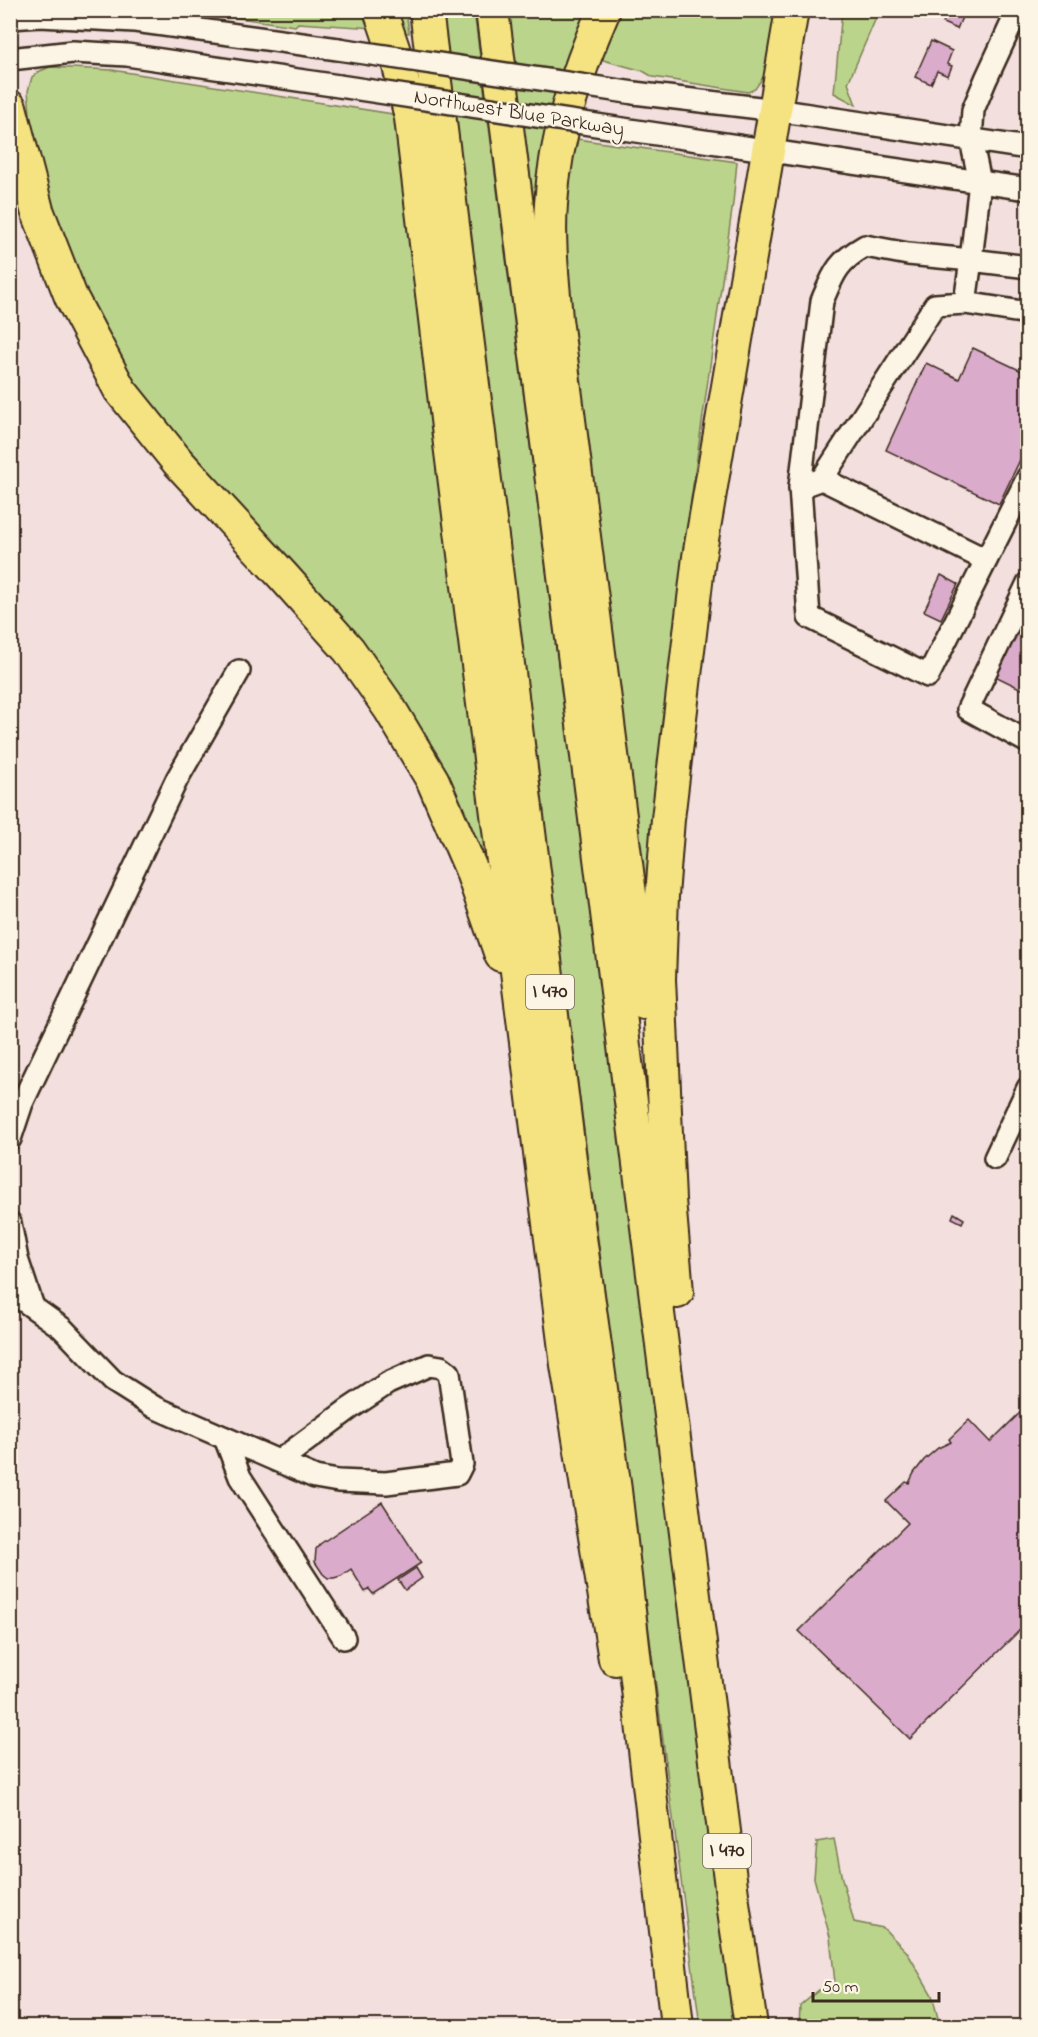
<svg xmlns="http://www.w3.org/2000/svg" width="1038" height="2037" font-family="'Indie Flower',sans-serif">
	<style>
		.green { fill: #bbd48b; stroke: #7b7f54; stroke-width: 1.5 }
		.building { fill: #dbabcc; stroke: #3b2a1e; stroke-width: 1.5 }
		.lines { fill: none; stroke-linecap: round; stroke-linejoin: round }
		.minor-casing { stroke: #3b2a1e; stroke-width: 26 }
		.highway-casing { stroke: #3b2a1e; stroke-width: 36 }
		.minor { stroke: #fcf5e5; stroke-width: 21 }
		.highway { stroke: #f5e382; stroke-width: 32 }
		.minor-bridge-casing { stroke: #3b2a1e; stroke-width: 26; stroke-linecap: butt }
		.minor-bridge { stroke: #fcf5e5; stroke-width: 21 }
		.labels { text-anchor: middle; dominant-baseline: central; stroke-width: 4.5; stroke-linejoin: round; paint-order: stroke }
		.shield { fill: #fcf5e5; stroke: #75675a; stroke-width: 1.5 }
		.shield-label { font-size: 20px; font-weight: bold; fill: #3b2a1e }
		.street-label { font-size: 21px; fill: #3b2a1e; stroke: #fcf5e5 }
	</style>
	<rect width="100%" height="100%" fill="#f2dfde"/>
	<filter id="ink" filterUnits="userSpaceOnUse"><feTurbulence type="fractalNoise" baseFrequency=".0167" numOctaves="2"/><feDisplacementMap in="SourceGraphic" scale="12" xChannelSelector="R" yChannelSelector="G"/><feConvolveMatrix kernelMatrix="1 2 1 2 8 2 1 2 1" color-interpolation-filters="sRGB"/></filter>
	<g filter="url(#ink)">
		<g class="green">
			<path d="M190 11H367L374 28 298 23 295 26Z"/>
			<path d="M391 11H406L409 33 400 32Z"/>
			<path d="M439 11H474L734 2026H700Z"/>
			<path d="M508 11H593L536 230Z"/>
			<path d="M614 11H781L766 73 755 89 748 92 653 77 643 71 592 57Z"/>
			<path d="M842 11H879L848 83 856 105 834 93Z"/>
			<path d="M50 67 112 70 399 115 500 917 373 664 331 605 204 469 148 405 114 354 57 235 33 146 28 91 32 77 40 71Z"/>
			<path d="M570 138 737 162 733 203 691 500 686 576 651 928 644 894 562 257Z"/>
			<path d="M834 1839 842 1879 854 1922 883 1928 907 1952 932 1995 940 2026H799L800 2006 819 1990 835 1983 830 1937 814 1878 817 1842Z"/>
		</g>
		<g class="building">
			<path d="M934 10H965L957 29 943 23 946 15Z"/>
			<path d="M931 41 952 51 947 64 952 66 948 76 937 71 931 84 915 77Z"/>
			<path d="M973 348 1028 374V396L1025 402 1028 404V443L999 504 886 450 926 363 959 379Z"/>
			<path d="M941 575 958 584 941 619 924 611Z"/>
			<path d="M1028 600V692L993 675Z"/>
			<path d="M954 1213 964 1219 962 1223 952 1218Z"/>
			<path d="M1028 1405V1622L910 1739 799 1631 908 1523 886 1501 906 1482 909 1483 914 1473 924 1460 938 1448 951 1442 949 1439 969 1420 990 1442Z"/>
			<path d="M382 1502 421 1563 373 1594 369 1589 365 1592 351 1569 341 1576 334 1578H328L323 1574 315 1562 316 1549 320 1544Z"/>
			<path d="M416 1568 422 1578 405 1590 398 1580Z"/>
		</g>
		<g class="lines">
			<g class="minor-casing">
				<g id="minor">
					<path d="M1018 10 986 79 973 110 971 140 980 182 971 260 908 254 865 246C837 262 834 273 822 301L800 487 809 617 928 676 1028 477"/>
					<path d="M10 18 40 16 135 21 338 49"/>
					<path d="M10 59 73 52 127 55 339 86"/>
					<path d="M634 93 776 110 1028 148"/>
					<path d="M623 129 1028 189"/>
					<path d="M1028 267 971 260 965 303 1028 313"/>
					<path d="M822 479 986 560"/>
					<path d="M800 487 822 479 935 305 965 303"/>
					<path d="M1028 583 968 709 1028 742"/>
					<path d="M10 1139 22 1103 177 779 239 671"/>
					<path d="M995 1158 1028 1088"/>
					<path d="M10 1223 17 1259 33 1307"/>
					<path d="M10 1291 62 1328 113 1381 154 1407 315 1477 338 1481 386 1483 457 1474 462 1464 449 1373 441 1367 429 1365 388 1383 349 1409 279 1461"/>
					<path d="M225 1438 240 1477 344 1638"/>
				</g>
			</g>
			<g class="highway-casing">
				<g id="highway">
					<path d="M380 10 399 66 411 118 450 444 567 1365 615 1659"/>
					<path d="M426 10 578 1223 615 1490 677 2026"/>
					<path d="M492 10 734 1910 751 2026"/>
					<path d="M604 10C577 72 555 136 551 204 548 242 553 281 556 319L644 1003"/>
					<path d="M10 107 37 210 71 297 120 390 178 462 283 576 349 650 390 709 433 781 471 869 501 955"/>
					<path d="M677 1292 669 1200 659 979 662 896 668 819 699 557 792 10"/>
				</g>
			</g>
			<use href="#minor" class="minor"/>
			<use href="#highway" class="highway"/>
			<g class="minor-bridge-casing">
				<g id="minor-bridge">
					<path d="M338 49 634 93"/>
					<path d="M339 86 623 129"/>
				</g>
			</g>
			<use href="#minor-bridge" class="minor-bridge"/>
		</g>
	</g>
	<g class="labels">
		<g class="shield">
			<rect x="526" y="975" width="48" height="34" rx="4.5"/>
			<rect x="703" y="1834" width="48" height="34" rx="4.5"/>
		</g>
		<g class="shield-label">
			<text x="550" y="992">I 470</text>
			<text x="727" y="1851">I 470</text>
		</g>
		<g class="street-label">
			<text transform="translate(519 114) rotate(9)">Northwest Blue Parkway</text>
		</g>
	</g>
	<rect width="1038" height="2037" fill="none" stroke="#fcf5e5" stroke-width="36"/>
	<rect x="18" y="18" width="1002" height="2001" fill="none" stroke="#3b2a1e" stroke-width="2" filter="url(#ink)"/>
	<path d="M813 1992v9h126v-9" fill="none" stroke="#3b2a1e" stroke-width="3"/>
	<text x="822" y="1992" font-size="18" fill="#3b2a1e" stroke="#fcf5e5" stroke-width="4.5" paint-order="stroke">50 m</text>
</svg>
